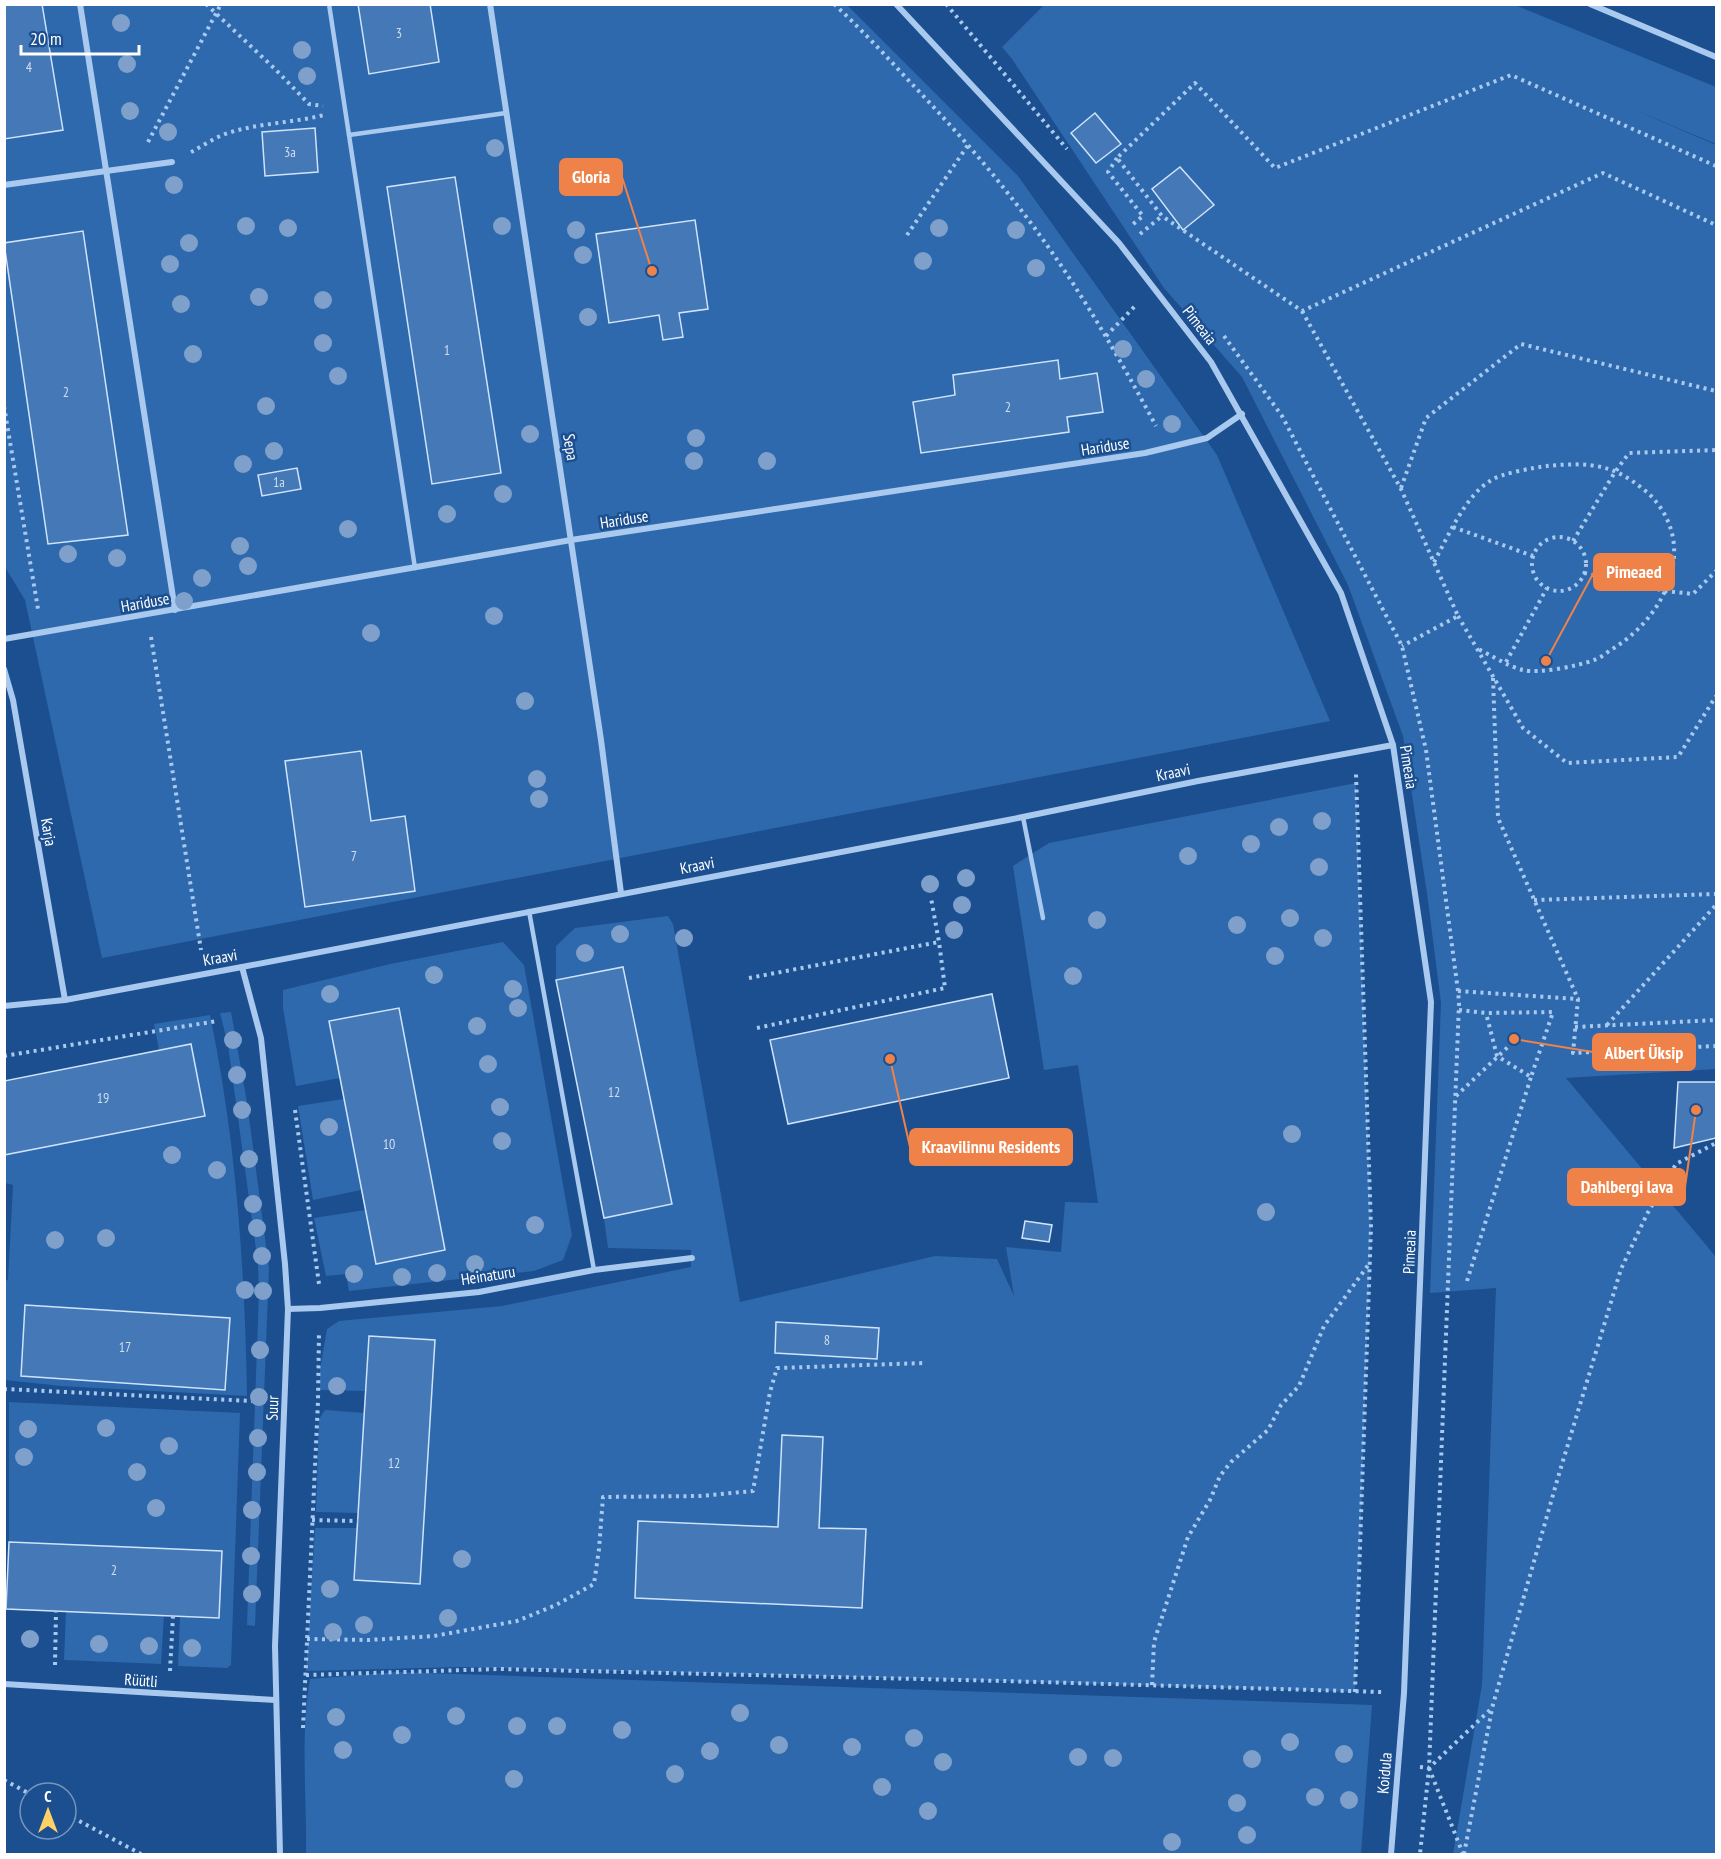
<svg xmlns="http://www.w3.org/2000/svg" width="1721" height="1859" font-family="'PT Sans Narrow',sans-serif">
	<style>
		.green { fill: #2e69ad }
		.building { fill: #4478b7; stroke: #cfe3fa; stroke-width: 1.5 }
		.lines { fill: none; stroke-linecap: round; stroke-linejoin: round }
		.path { stroke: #a9c9ee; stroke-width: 4; stroke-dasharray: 3 4.5; stroke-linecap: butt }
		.service { stroke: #a9c9ee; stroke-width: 4.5 }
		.minor { stroke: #a9c9ee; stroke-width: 6 }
		.tree { fill: #7ea0ca }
		.labels { text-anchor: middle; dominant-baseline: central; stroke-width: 5; stroke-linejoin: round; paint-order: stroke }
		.number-label { font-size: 14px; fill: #d0dded }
		.street-label { font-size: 16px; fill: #fff; stroke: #1b4f8f }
		.leader { fill: none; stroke: #ee8249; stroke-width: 2 }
		.callout-dot { fill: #ee8249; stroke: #1b4f8f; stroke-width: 2 }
		.callout { fill: #ee8249; stroke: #ee8249; stroke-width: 2 }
		.callout-label { font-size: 18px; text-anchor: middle; font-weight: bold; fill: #fff }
	</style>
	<rect width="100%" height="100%" fill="#1b4f8f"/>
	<g class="green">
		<path d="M5 5H847L1018 176 1217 455 1330 721 102 958 25 600 5 567Z"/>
		<path d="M1044 5H1515L1716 87V144L1630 108 1716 145V1069L1566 1078 1716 1257V1854H1453L1482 1685 1496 1288 1430 1293 1441 1003 1427 893 1403 736 1348 585 1242 377 1164 288 1012 59 1002 47Z"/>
		<path d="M1356 783 1371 1227 1355 1692 1004 1681 461 1667 306 1671 315 1528H357L358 1513 316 1512 319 1419 325 1410 365 1413 366 1391 320 1390V1370L327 1329 339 1321 502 1306 691 1267V1250L608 1248 604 1218 672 1204 624 967 556 980V946L575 928 668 916 673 924 740 1302 935 1256 997 1259 1014 1296 1006 1247 1061 1252 1065 1202 1098 1203 1078 1065 1044 1070 1013 866 1049 843Z"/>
		<path d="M503 942 524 965 572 1235 563 1260 534 1271 349 1291 346 1274 326 1276 314 1218 365 1210 361 1190 313 1200 298 1106 344 1099 340 1078 296 1086 283 1008V990L390 964Z"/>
		<path d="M231 1012 247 1102 269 1268 255 1626 247 1625 259 1291 258 1264 228 1045 220 1013Z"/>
		<path d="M210 1015C236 1140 245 1268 247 1396L61 1386 5 1380 4 1281 8 1280 13 1185 5 1183V1155L205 1116 191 1044 159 1050 154 1024Z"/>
		<path d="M9 1402 240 1413 231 1665 227 1668 178 1666 180 1616 219 1618 222 1551 9 1542Z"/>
		<path d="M66 1611 164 1615 161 1664 64 1660Z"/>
		<path d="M397 1672 1372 1705 1361 1854H306C307 1796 300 1737 310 1679Z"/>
	</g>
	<g class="building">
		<path d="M4 4H42L63 130 4 139Z"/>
		<path d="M358 4H430L439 62 369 74Z"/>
		<path d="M1095 113 1121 144 1096 163 1071 133Z"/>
		<path d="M315 128 318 172 265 176 262 132Z"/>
		<path d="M1180 167 1214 205 1183 230 1152 189Z"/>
		<path d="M455 177 501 473 432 484 387 187Z"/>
		<path d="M695 220 708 309 679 313 683 337 663 340 659 315 609 323 596 234Z"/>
		<path d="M83 231 128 535 48 544 4 243Z"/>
		<path d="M1058 360 1060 379 1097 373 1103 412 1067 417 1069 432 921 453 913 402 955 395 953 375Z"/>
		<path d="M297 468 301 489 262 496 258 475Z"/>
		<path d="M361 751 371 821 405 816 415 891 305 907 285 761Z"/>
		<path d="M623 967 672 1204 604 1218 556 980Z"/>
		<path d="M992 994 1009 1078 788 1124 770 1040Z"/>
		<path d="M399 1008 445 1250 376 1264 329 1021Z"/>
		<path d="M191 1044 205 1116 4 1155V1081Z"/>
		<path d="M1678 1082H1716V1138L1674 1148Z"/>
		<path d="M1025 1221 1052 1225 1049 1242 1022 1238Z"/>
		<path d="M25 1305 230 1318 225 1390 21 1376Z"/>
		<path d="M776 1322 879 1328 877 1359 775 1353Z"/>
		<path d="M369 1336 435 1340 420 1584 354 1580Z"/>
		<path d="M782 1435 823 1437 819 1528 866 1529 862 1608 635 1598 638 1521 778 1527Z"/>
		<path d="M9 1542 222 1551 219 1618 6 1609Z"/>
	</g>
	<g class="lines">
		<g class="path">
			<path d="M206 4 275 69 309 104 323 106"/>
			<path d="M834 4C861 29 886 56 911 83 945 119 979 156 1010 196 1067 267 1113 346 1156 426"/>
			<path d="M946 4 1067 149"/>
			<path d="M148 142 221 4"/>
			<path d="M191 152C203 146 215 137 228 133 259 123 292 123 324 115"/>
			<path d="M1117 158 1108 172 1143 216 1132 225"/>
			<path d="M1716 166 1511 75 1275 168 1195 83 1117 158 1162 216 1302 311 1603 173 1716 225"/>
			<path d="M1140 234 1162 216"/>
			<path d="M907 235 968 145"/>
			<path d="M1302 311 1401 489 1458 616 1402 646"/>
			<path d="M1106 336 1137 304"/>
			<path d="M1224 336 1282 416 1402 646 1426 750 1458 991 1459 1003 1429 1768 1420 1854"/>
			<path d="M4 406 38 609"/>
			<path d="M1401 488 1426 418 1521 344 1716 391"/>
			<path d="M1453 527 1533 556"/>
			<circle cx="1559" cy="564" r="27"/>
			<path d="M1573 541 1615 472 1629 453 1716 450"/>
			<path d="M1434 562C1448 537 1465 496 1490 481 1501 473 1533 468 1547 466 1566 464 1587 463 1605 468 1621 472 1636 483 1648 493 1700 543 1667 615 1614 648 1607 652 1601 658 1594 660 1578 666 1539 674 1523 670 1509 667 1491 655 1478 649"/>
			<path d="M1584 573 1666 591 1693 594 1716 571"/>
			<path d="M1458 616 1523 728 1567 763 1678 757 1716 696"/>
			<path d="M151 637 201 950"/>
			<path d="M1506 662 1547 588"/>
			<path d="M1493 678 1498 818 1578 999"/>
			<path d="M1534 900 1716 894"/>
			<path d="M749 978 939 942 931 898"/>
			<path d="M1458 991 1578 999 1573 1053 1716 1046"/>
			<path d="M1459 1010 1486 1013 1553 1012 1531 1077 1497 1056 1486 1013"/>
			<path d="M1607 1025 1716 905"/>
			<path d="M1575 1027 1716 1020"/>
			<path d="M757 1028 945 988 939 942"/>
			<path d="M4 1056 217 1021"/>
			<path d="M1456 1096 1510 1045"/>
			<path d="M295 1110 319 1284"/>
			<path d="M1467 1281 1531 1077"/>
			<path d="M4 1389 252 1401"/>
			<path d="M312 1520 358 1521"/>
			<path d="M307 1639 368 1640 434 1636 517 1621 556 1605 594 1584 599 1549 603 1497 700 1496 753 1491 770 1392 777 1368 924 1363"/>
			<path d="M55 1665 56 1611"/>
			<path d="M170 1671 173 1616"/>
			<path d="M306 1675 499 1669 1004 1681 1382 1692"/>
			<path d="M1152 1685 1154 1642 1188 1537 1210 1500 1220 1476 1231 1462 1268 1430 1281 1405 1299 1386 1324 1326 1369 1264"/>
			<path d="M1355 1692 1371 1227 1356 774"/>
			<path d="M303 1728 318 1401 319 1331"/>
			<path d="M1420 1767 1429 1768 1492 1708 1559 1474 1621 1269 1647 1214 1676 1164 1716 1143"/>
			<path d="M1429 1768 1463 1854"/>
			<path d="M4 1780 30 1794"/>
			<path d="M66 1814 141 1854"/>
			<path d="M1464 1854 1492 1709"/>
		</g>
		<g class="service">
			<path d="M329 4 415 568"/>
			<path d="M349 135 506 113"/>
			<path d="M1023 817 1043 918"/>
			<path d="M529 911 594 1270"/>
		</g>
		<g class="minor">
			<path d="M80 4 175 610"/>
			<path d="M490 4 601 740 621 893"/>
			<path d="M896 4 1119 243 1211 362 1341 593 1393 745 1431 1002 1404 1693 1391 1854"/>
			<path d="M1590 4 1716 57"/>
			<path d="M4 185 172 162"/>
			<path d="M4 639 571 540 1145 453 1207 438 1242 414"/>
			<path d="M4 669 13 700 65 1000"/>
			<path d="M242 967 261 1038 285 1264 288 1309 275 1646 280 1854"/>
			<path d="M4 1006 65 1000 242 967 1008 820 1198 781 1393 745"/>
			<path d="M288 1309 320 1308 479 1292 594 1270 692 1258"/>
			<path d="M4 1684 275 1700"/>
		</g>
	</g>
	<g class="tree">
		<circle cx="121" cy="23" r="9"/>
		<circle cx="302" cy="50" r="9"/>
		<circle cx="127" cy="64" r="9"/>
		<circle cx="307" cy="76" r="9"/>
		<circle cx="130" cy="111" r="9"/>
		<circle cx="168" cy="132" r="9"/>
		<circle cx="495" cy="148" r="9"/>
		<circle cx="174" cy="185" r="9"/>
		<circle cx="246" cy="226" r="9"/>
		<circle cx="502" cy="226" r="9"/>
		<circle cx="288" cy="228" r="9"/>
		<circle cx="939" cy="228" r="9"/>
		<circle cx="576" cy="230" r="9"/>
		<circle cx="1016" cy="230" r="9"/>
		<circle cx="189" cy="243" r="9"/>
		<circle cx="583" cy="255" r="9"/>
		<circle cx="923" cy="261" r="9"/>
		<circle cx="170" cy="264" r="9"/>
		<circle cx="1036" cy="268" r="9"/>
		<circle cx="259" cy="297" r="9"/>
		<circle cx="323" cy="300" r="9"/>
		<circle cx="181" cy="304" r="9"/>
		<circle cx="588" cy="317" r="9"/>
		<circle cx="323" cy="343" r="9"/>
		<circle cx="1123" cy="349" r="9"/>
		<circle cx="193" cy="354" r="9"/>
		<circle cx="338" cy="376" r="9"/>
		<circle cx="1146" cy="379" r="9"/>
		<circle cx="266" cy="406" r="9"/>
		<circle cx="1172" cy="424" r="9"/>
		<circle cx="530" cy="434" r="9"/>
		<circle cx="696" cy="438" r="9"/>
		<circle cx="274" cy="451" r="9"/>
		<circle cx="694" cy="461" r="9"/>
		<circle cx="767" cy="461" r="9"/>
		<circle cx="243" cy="464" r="9"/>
		<circle cx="503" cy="494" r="9"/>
		<circle cx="447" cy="514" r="9"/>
		<circle cx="348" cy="529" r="9"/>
		<circle cx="240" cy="546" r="9"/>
		<circle cx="68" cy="554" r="9"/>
		<circle cx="117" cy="558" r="9"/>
		<circle cx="248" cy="566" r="9"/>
		<circle cx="202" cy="578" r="9"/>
		<circle cx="184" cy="601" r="9"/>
		<circle cx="494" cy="616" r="9"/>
		<circle cx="371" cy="633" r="9"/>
		<circle cx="525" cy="701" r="9"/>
		<circle cx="537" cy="779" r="9"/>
		<circle cx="539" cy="799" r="9"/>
		<circle cx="1322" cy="821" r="9"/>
		<circle cx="1279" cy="827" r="9"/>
		<circle cx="1251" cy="844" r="9"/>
		<circle cx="1188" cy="856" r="9"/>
		<circle cx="1319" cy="867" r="9"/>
		<circle cx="966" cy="878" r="9"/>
		<circle cx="930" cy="884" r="9"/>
		<circle cx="962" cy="905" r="9"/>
		<circle cx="1290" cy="918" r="9"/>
		<circle cx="1097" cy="920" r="9"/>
		<circle cx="1237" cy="925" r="9"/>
		<circle cx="954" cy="930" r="9"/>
		<circle cx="620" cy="934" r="9"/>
		<circle cx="684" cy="938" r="9"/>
		<circle cx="1323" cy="938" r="9"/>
		<circle cx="585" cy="953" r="9"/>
		<circle cx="1275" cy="956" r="9"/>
		<circle cx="434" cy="975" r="9"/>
		<circle cx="1073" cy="976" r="9"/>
		<circle cx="513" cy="989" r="9"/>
		<circle cx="330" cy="994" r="9"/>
		<circle cx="518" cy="1008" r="9"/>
		<circle cx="477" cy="1026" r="9"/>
		<circle cx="233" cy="1040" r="9"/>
		<circle cx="488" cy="1064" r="9"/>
		<circle cx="237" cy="1075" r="9"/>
		<circle cx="500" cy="1107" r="9"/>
		<circle cx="242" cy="1110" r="9"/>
		<circle cx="329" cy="1127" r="9"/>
		<circle cx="1292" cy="1134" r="9"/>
		<circle cx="502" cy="1141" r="9"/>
		<circle cx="172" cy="1155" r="9"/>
		<circle cx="249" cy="1159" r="9"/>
		<circle cx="217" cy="1170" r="9"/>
		<circle cx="253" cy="1204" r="9"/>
		<circle cx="1266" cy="1212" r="9"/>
		<circle cx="535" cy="1225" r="9"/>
		<circle cx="257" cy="1228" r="9"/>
		<circle cx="106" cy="1238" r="9"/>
		<circle cx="55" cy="1240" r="9"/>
		<circle cx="262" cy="1256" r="9"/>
		<circle cx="475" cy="1264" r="9"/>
		<circle cx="437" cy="1273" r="9"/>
		<circle cx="354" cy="1274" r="9"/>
		<circle cx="402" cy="1277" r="9"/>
		<circle cx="245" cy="1290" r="9"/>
		<circle cx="263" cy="1291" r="9"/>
		<circle cx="260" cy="1350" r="9"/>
		<circle cx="337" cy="1386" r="9"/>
		<circle cx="259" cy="1397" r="9"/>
		<circle cx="106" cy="1428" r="9"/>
		<circle cx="28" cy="1429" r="9"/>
		<circle cx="258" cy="1438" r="9"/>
		<circle cx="169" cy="1446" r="9"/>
		<circle cx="24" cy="1457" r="9"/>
		<circle cx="137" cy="1472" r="9"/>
		<circle cx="257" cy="1472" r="9"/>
		<circle cx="156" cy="1508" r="9"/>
		<circle cx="252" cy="1510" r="9"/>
		<circle cx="251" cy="1556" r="9"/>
		<circle cx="462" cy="1559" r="9"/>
		<circle cx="330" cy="1589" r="9"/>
		<circle cx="252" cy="1594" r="9"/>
		<circle cx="448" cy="1618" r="9"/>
		<circle cx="364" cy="1625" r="9"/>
		<circle cx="333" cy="1632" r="9"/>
		<circle cx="30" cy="1639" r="9"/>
		<circle cx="99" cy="1644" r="9"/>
		<circle cx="149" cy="1646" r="9"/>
		<circle cx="192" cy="1648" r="9"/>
		<circle cx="740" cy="1713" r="9"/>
		<circle cx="456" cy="1716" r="9"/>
		<circle cx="336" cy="1717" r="9"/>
		<circle cx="517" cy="1726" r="9"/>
		<circle cx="557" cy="1726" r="9"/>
		<circle cx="622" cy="1730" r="9"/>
		<circle cx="402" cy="1735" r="9"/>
		<circle cx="914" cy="1738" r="9"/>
		<circle cx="1290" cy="1742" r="9"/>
		<circle cx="779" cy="1745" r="9"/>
		<circle cx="852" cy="1747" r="9"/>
		<circle cx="343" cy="1750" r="9"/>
		<circle cx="710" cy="1751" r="9"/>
		<circle cx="1344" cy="1754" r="9"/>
		<circle cx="1078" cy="1757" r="9"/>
		<circle cx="1113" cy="1758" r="9"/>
		<circle cx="1252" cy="1759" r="9"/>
		<circle cx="943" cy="1762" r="9"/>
		<circle cx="675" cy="1774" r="9"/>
		<circle cx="514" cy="1779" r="9"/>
		<circle cx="882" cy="1787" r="9"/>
		<circle cx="1315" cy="1797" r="9"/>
		<circle cx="1349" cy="1800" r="9"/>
		<circle cx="1237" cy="1803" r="9"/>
		<circle cx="928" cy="1811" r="9"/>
		<circle cx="1247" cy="1835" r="9"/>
		<circle cx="1172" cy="1842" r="9"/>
	</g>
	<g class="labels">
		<g class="number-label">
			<text x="399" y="33">3</text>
			<text x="29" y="67">4</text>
			<text x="290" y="152">3a</text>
			<text x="447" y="350">1</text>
			<text x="66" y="392">2</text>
			<text x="1008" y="407">2</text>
			<text x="279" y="482">1a</text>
			<text x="354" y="856">7</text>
			<text x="614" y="1092">12</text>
			<text x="103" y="1098">19</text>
			<text x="389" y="1144">10</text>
			<text x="827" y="1340">8</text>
			<text x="125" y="1347">17</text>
			<text x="394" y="1463">12</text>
			<text x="114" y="1570">2</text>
		</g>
		<g class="street-label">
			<text transform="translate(1200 325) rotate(52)">Pimeaia</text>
			<text transform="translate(1105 446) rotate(-9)">Hariduse</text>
			<text transform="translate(571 447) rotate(81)">Sepa</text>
			<text transform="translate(624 519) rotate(-9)">Hariduse</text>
			<text transform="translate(145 602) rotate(-10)">Hariduse</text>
			<text transform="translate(1409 767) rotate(81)">Pimeaia</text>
			<text transform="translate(1173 772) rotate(-12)">Kraavi</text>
			<text transform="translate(49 832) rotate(80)">Karja</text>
			<text transform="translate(697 865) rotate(-11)">Kraavi</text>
			<text transform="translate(220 957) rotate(-10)">Kraavi</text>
			<text transform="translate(1409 1252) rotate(-88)">Pimeaia</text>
			<text transform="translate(488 1275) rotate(-9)">Heinaturu</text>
			<text transform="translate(272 1408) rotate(-88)">Suur</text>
			<text transform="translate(141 1680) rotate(4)">Rüütli</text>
			<text transform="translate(1384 1773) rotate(-85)">Koidula</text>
		</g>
	</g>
	<path class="leader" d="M652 271L622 177M1546 661L1594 572M1514 1039L1593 1052M890 1059L910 1147M1696 1110L1685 1187"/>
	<g class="callout-dot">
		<circle cx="652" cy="271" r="6"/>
		<circle cx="1546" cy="661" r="6"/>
		<circle cx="1514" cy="1039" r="6"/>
		<circle cx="890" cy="1059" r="6"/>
		<circle cx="1696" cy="1110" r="6"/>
	</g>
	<g class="callout">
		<rect x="560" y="159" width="62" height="36" rx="6"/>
		<rect x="1594" y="554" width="80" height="36" rx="6"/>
		<rect x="1593" y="1034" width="102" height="36" rx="6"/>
		<rect x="910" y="1129" width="162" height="36" rx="6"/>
		<rect x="1568" y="1169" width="117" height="36" rx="6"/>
	</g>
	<g class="callout-label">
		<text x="591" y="183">Gloria</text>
		<text x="1634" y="578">Pimeaed</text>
		<text x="1644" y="1059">Albert Üksip</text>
		<text x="991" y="1153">Kraavilinnu Residents</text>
		<text x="1627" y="1193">Dahlbergi lava</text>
	</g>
	<rect width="1721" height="1859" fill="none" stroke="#ffffff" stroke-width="12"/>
	<g transform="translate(48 1811)"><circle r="28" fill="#1b4f8f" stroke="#7695bc" stroke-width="1.5"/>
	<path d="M0-4.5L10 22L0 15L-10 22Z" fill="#ffd166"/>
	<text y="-9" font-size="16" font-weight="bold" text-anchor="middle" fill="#ffffff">С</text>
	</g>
	<path d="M21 45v9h118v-9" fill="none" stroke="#ffffff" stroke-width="3"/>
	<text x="30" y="45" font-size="18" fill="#ffffff" stroke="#1b4f8f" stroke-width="4.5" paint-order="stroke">20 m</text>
</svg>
